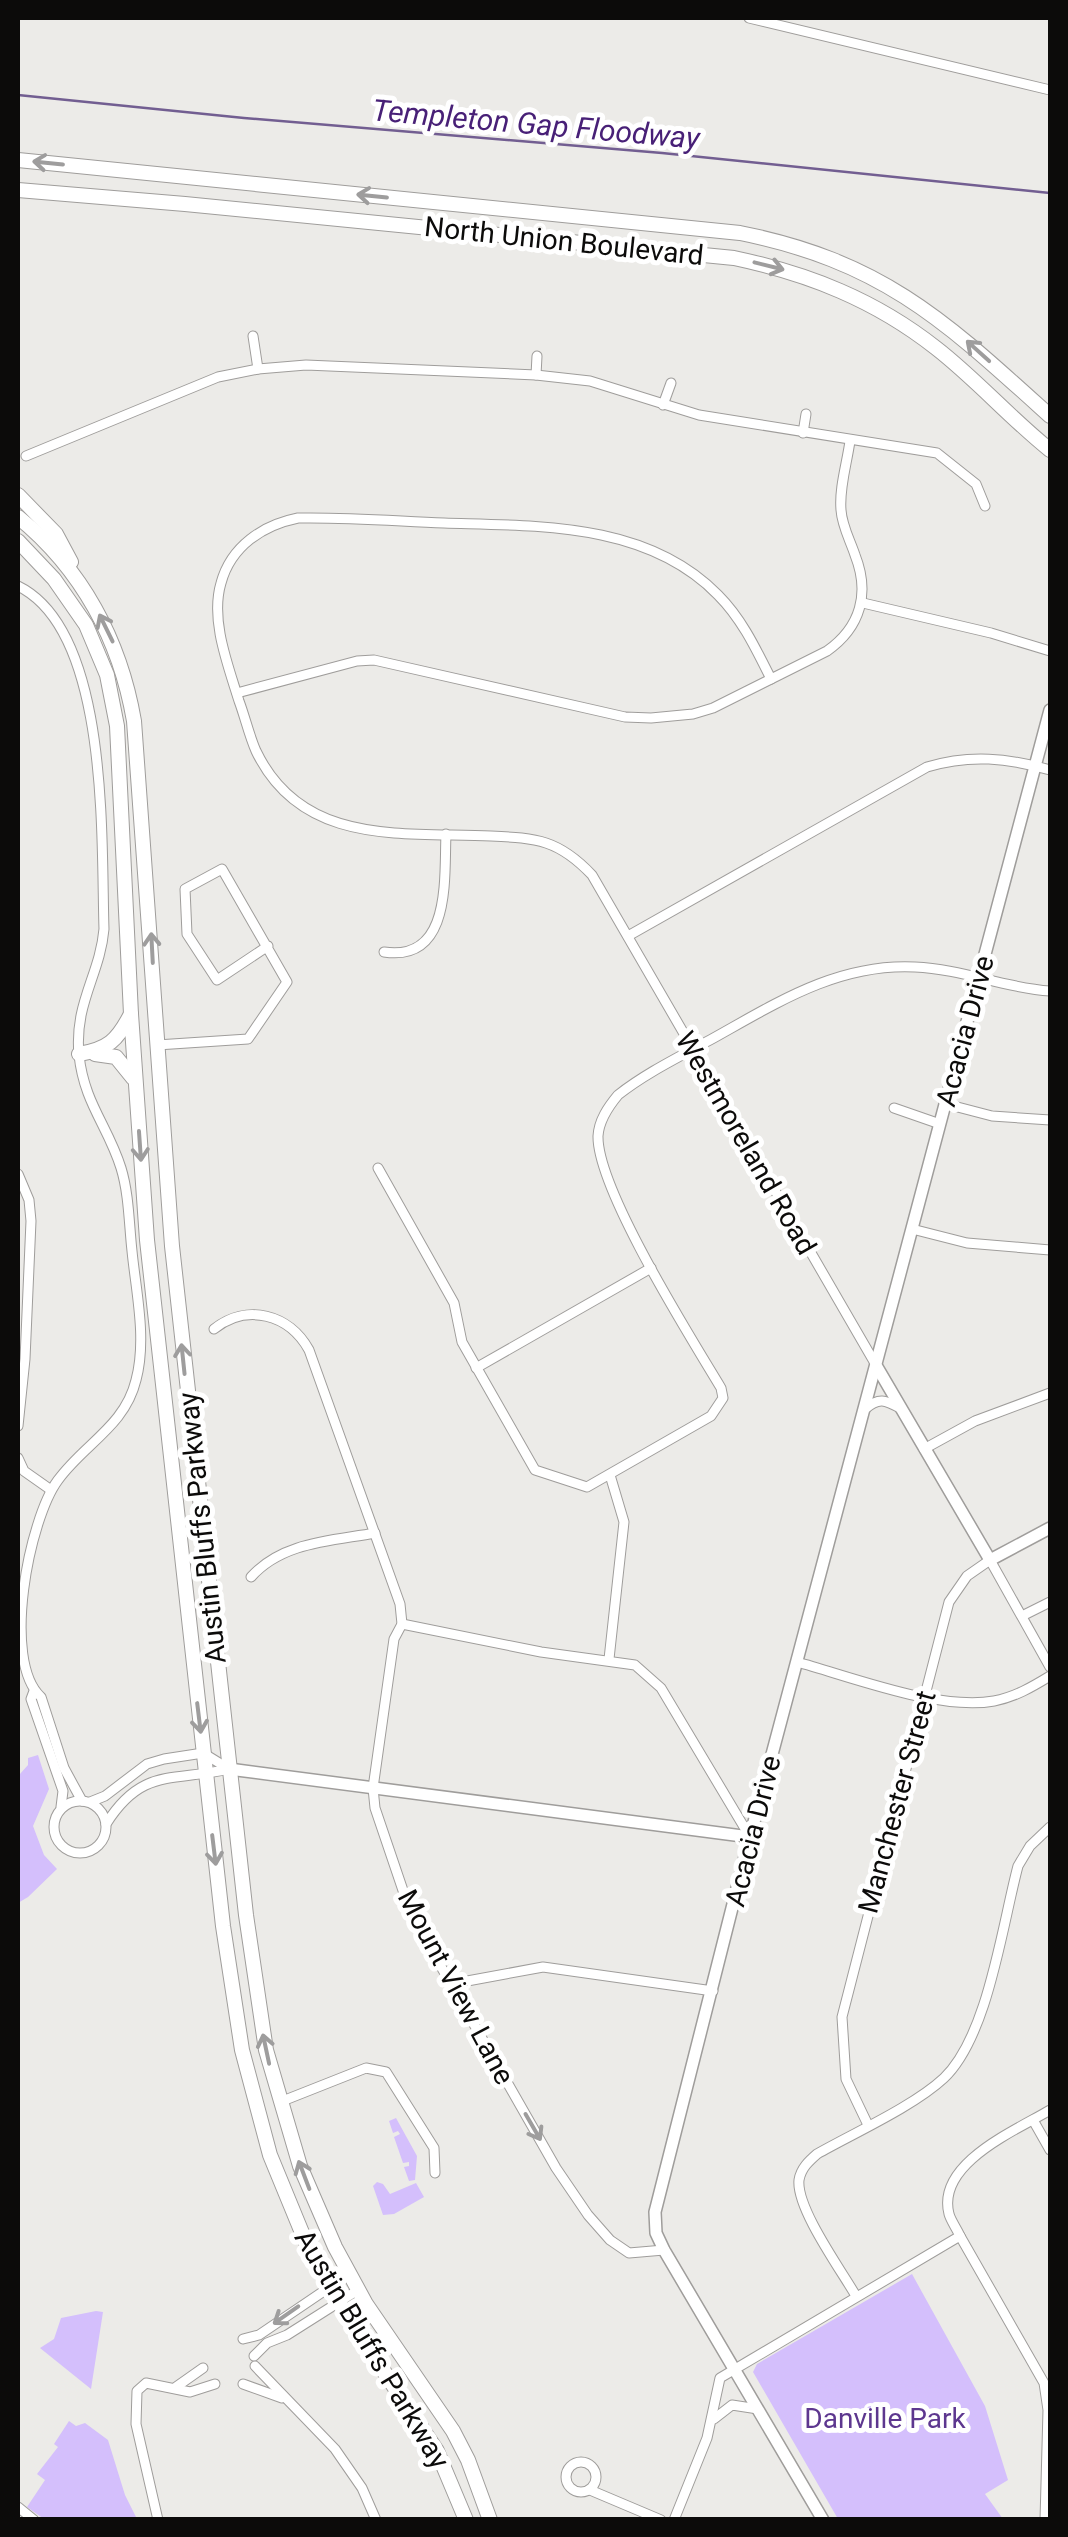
<svg xmlns="http://www.w3.org/2000/svg" width="1068" height="2537" font-family="Roboto,sans-serif">
	<style>
		.green { fill: #d4bffc }
		.lines { fill: none; stroke-linecap: round; stroke-linejoin: round }
		.stream { stroke: #725e91; stroke-width: 2.5 }
		.minor-casing { stroke: #9f9d9b; stroke-width: 11 }
		.tertiary-casing { stroke: #9f9d9b; stroke-width: 14 }
		.primary-casing { stroke: #9f9d9b; stroke-width: 16 }
		.minor { stroke: #fff; stroke-width: 9 }
		.tertiary { stroke: #fff; stroke-width: 11 }
		.primary { stroke: #fff; stroke-width: 14 }
		.oneway { stroke: #9e9d9d }
		.labels { text-anchor: middle; dominant-baseline: central; stroke-width: 10; stroke-linejoin: round; paint-order: stroke }
		.street-label { font-size: 28px; fill: #0c0b0a; stroke: #fff }
		.park-label { font-size: 28px; fill: #5d378f; stroke: #fff }
		.water-label { font-size: 30px; font-style: italic; fill: #482077; stroke: #fff }
	</style>
	<rect width="100%" height="100%" fill="#ecebe8"/>
	<g class="green">
		<path d="M38 1755 49 1789 33 1826 44 1855 57 1869 28 1897 18 1903V1771L20 1774 28 1765V1758Z"/>
		<path d="M396 2118 417 2156 415 2180 409 2181 404 2167 409 2166V2162L403 2163 394 2137 400 2134 398 2131 393 2133 389 2121Z"/>
		<path d="M377 2182 383 2184 390 2194 416 2183 424 2197 394 2214 383 2215 373 2186Z"/>
		<path d="M912 2274 985 2406 1008 2480 985 2494 1003 2519H838L753 2372 757 2364Z"/>
		<path d="M96 2311 103 2312 91 2389 40 2348 54 2339 61 2318Z"/>
		<path d="M69 2421 76 2426 85 2423 108 2440 125 2495 137 2519H44L27 2507 45 2480 37 2474 58 2447 54 2444Z"/>
	</g>
	<g class="lines">
		<path class="stream" d="M18 95 244 118 662 153 1050 193"/>
		<g class="minor-casing">
			<g id="minor">
				<path d="M749 18 1050 90"/>
				<path d="M253 336 258 369"/>
				<path d="M536 375 537 356"/>
				<path d="M663 405 671 383"/>
				<path d="M803 433 806 414"/>
				<path d="M26 456 218 377 258 369 306 365 536 375 590 381 699 415 937 453 976 484 985 506"/>
				<path d="M18 586C110 631 101 840 104 929 100 975 74 1003 79 1055 84 1103 108 1126 121 1168 129 1194 129 1224 132 1251 136 1292 147 1339 136 1380 125 1426 84 1444 58 1480 29 1519 1 1661 41 1697L64 1768 82 1801"/>
				<path d="M863 603 991 633 1050 651"/>
				<path d="M771 679C756 649 742 619 718 595 647 522 537 526 444 523 395 521 347 517 298 518 263 525 231 546 221 583 210 620 228 665 239 701 245 717 249 735 256 751 302 847 403 832 491 836 537 838 559 840 592 875L876 1365"/>
				<path d="M237 693 357 661 374 660 625 717 651 718 693 714 713 708 827 651C861 627 870 593 855 555 850 540 842 526 841 510 839 488 847 463 850 441"/>
				<path d="M628 936 927 767C970 754 1008 758 1050 770"/>
				<path d="M384 952C452 962 444 878 446 834"/>
				<path d="M157 1045 248 1039 287 982 222 869 185 889 187 934 217 980 268 946"/>
				<path d="M946 1104 992 1116 1050 1120"/>
				<path d="M894 1108 940 1124"/>
				<path d="M378 1168 454 1303 462 1342 535 1470 587 1487 711 1416 723 1398 721 1388C691 1338 597 1189 598 1136 599 1120 608 1107 618 1095 646 1073 679 1057 710 1040 775 1004 837 963 915 967 962 969 1004 988 1050 991"/>
				<path d="M18 1174 29 1200 31 1221 25 1359 18 1426"/>
				<path d="M912 1229 967 1243 1050 1250"/>
				<path d="M214 1329C247 1303 289 1314 309 1350L400 1604 402 1624 394 1639 373 1788 375 1808 411 1914 556 2168 588 2215 610 2240 629 2253 664 2250"/>
				<path d="M476 1368 651 1268"/>
				<path d="M865 1409C879 1397 885 1400 900 1408"/>
				<path d="M924 1449 975 1421 1050 1393"/>
				<path d="M18 1458 24 1471 51 1490"/>
				<path d="M251 1577C282 1542 331 1541 375 1533"/>
				<path d="M1022 1616 1050 1602"/>
				<path d="M402 1624 541 1652 635 1665 661 1688 750 1837"/>
				<path d="M609 1659 624 1522 610 1475"/>
				<path d="M797 1662C852 1677 939 1711 994 1701 1015 1697 1032 1687 1050 1676"/>
				<path d="M34 1691 31 1699 63 1791 61 1807"/>
				<circle cx="80" cy="1827" r="26"/>
				<path d="M90 1802 105 1796 147 1764 164 1759 203 1753 229 1769"/>
				<path d="M106 1824C142 1767 172 1782 229 1769"/>
				<path d="M451 1984 543 1967 713 1991"/>
				<path d="M280 2102 366 2068 386 2072 434 2148 435 2173"/>
				<path d="M1033 2120 1050 2150"/>
				<path d="M868 2125 846 2079 842 2017 949 1602 967 1576 990 1560 1050 1667"/>
				<path d="M960 2236 1044 2383 1048 2410 1045 2520"/>
				<path d="M856 2296C841 2270 796 2208 799 2180 801 2168 809 2161 817 2154 854 2133 914 2106 944 2078 988 2036 1002 1926 1018 1866L1030 1846 1050 1827"/>
				<path d="M243 2339 259 2335 349 2274"/>
				<path d="M254 2356 267 2343 287 2335 358 2290"/>
				<path d="M255 2366 335 2449 362 2488 376 2520"/>
				<path d="M243 2384 282 2398"/>
				<path d="M176 2387 203 2368"/>
				<path d="M714 2419 732 2405 758 2409"/>
				<circle cx="581" cy="2477" r="15"/>
				<path d="M590 2490 661 2520"/>
				<path d="M18 2507 34 2520"/>
				<path d="M158 2520 136 2424 137 2391 146 2383 190 2392 215 2384"/>
				<path d="M674 2520 707 2438 720 2378 960 2236C957 2229 951 2221 949 2214 936 2163 1017 2130 1050 2110"/>
			</g>
		</g>
		<g class="tertiary-casing">
			<g id="tertiary">
				<path d="M877 1367 990 1560 1050 1528"/>
				<path d="M229 1769 750 1837"/>
				<path d="M823 2520 664 2250 656 2233 655 2212 750 1837 1050 710"/>
			</g>
		</g>
		<g class="primary-casing">
			<g id="primary">
				<path d="M18 160 740 233C884 262 946 322 1050 416"/>
				<path d="M18 190 185 204 734 258C809 274 875 300 936 348 976 379 1010 418 1050 450"/>
				<path d="M18 495 56 534 71 562"/>
				<path d="M18 517C82 569 120 640 134 721L172 1246 246 1915 266 2050 300 2166 335 2247 366 2304 453 2431 468 2460 490 2520"/>
				<path d="M18 541 54 579 86 625 107 675 117 726 131 1014 147 1240 223 1926 242 2050 270 2155 312 2257 347 2316 437 2451 466 2520"/>
				<path d="M79 1054C108 1049 117 1041 131 1014"/>
				<path d="M95 1054 116 1057 133 1078"/>
			</g>
		</g>
		<use href="#minor" class="minor"/>
		<use href="#tertiary" class="tertiary"/>
		<use href="#primary" class="primary"/>
	</g>
	<defs><path id="oneway-shaft" d="M-6 0H5M1.5-3L5.5 0L1.5 3" fill="none" stroke-width="1.6" stroke-linecap="round" stroke-linejoin="round" transform="scale(2.5)"/></defs>
	<g class="oneway">
		<use href="#oneway-shaft" transform="translate(48 163) rotate(-174)"/>
		<use href="#oneway-shaft" transform="translate(372 196) rotate(-174)"/>
		<use href="#oneway-shaft" transform="translate(769 266) rotate(14)"/>
		<use href="#oneway-shaft" transform="translate(978 351) rotate(-138)"/>
		<use href="#oneway-shaft" transform="translate(106 628) rotate(-116)"/>
		<use href="#oneway-shaft" transform="translate(152 948) rotate(-93)"/>
		<use href="#oneway-shaft" transform="translate(140 1146) rotate(86)"/>
		<use href="#oneway-shaft" transform="translate(183 1359) rotate(-96)"/>
		<use href="#oneway-shaft" transform="translate(199 1718) rotate(83)"/>
		<use href="#oneway-shaft" transform="translate(214 1850) rotate(83)"/>
		<use href="#oneway-shaft" transform="translate(266 2049) rotate(-102)"/>
		<use href="#oneway-shaft" transform="translate(533 2127) rotate(60)"/>
		<use href="#oneway-shaft" transform="translate(304 2175) rotate(-111)"/>
		<use href="#oneway-shaft" transform="translate(286 2315) rotate(145)"/>
	</g>
	<g class="labels">
		<g class="street-label">
			<text transform="translate(564 241) rotate(6)">North Union Boulevard</text>
			<text transform="translate(965 1031) rotate(-75)">Acacia Drive</text>
			<text transform="translate(746 1143) rotate(60)">Westmoreland Road</text>
			<text transform="translate(202 1528) rotate(-96)">Austin Bluffs Parkway</text>
			<text transform="translate(897 1802) rotate(-75)">Manchester Street</text>
			<text transform="translate(753 1831) rotate(-76)">Acacia Drive</text>
			<text transform="translate(456 1987) rotate(62)">Mount View Lane</text>
			<text transform="translate(372 2349) rotate(59)">Austin Bluffs Parkway</text>
		</g>
		<g class="park-label">
			<text x="885" y="2418">Danville Park</text>
		</g>
		<g class="water-label">
			<text transform="translate(536 124) rotate(5)">Templeton Gap Floodway</text>
		</g>
	</g>
	<rect width="1068" height="2537" fill="none" stroke="#0c0b0a" stroke-width="40"/>
</svg>
